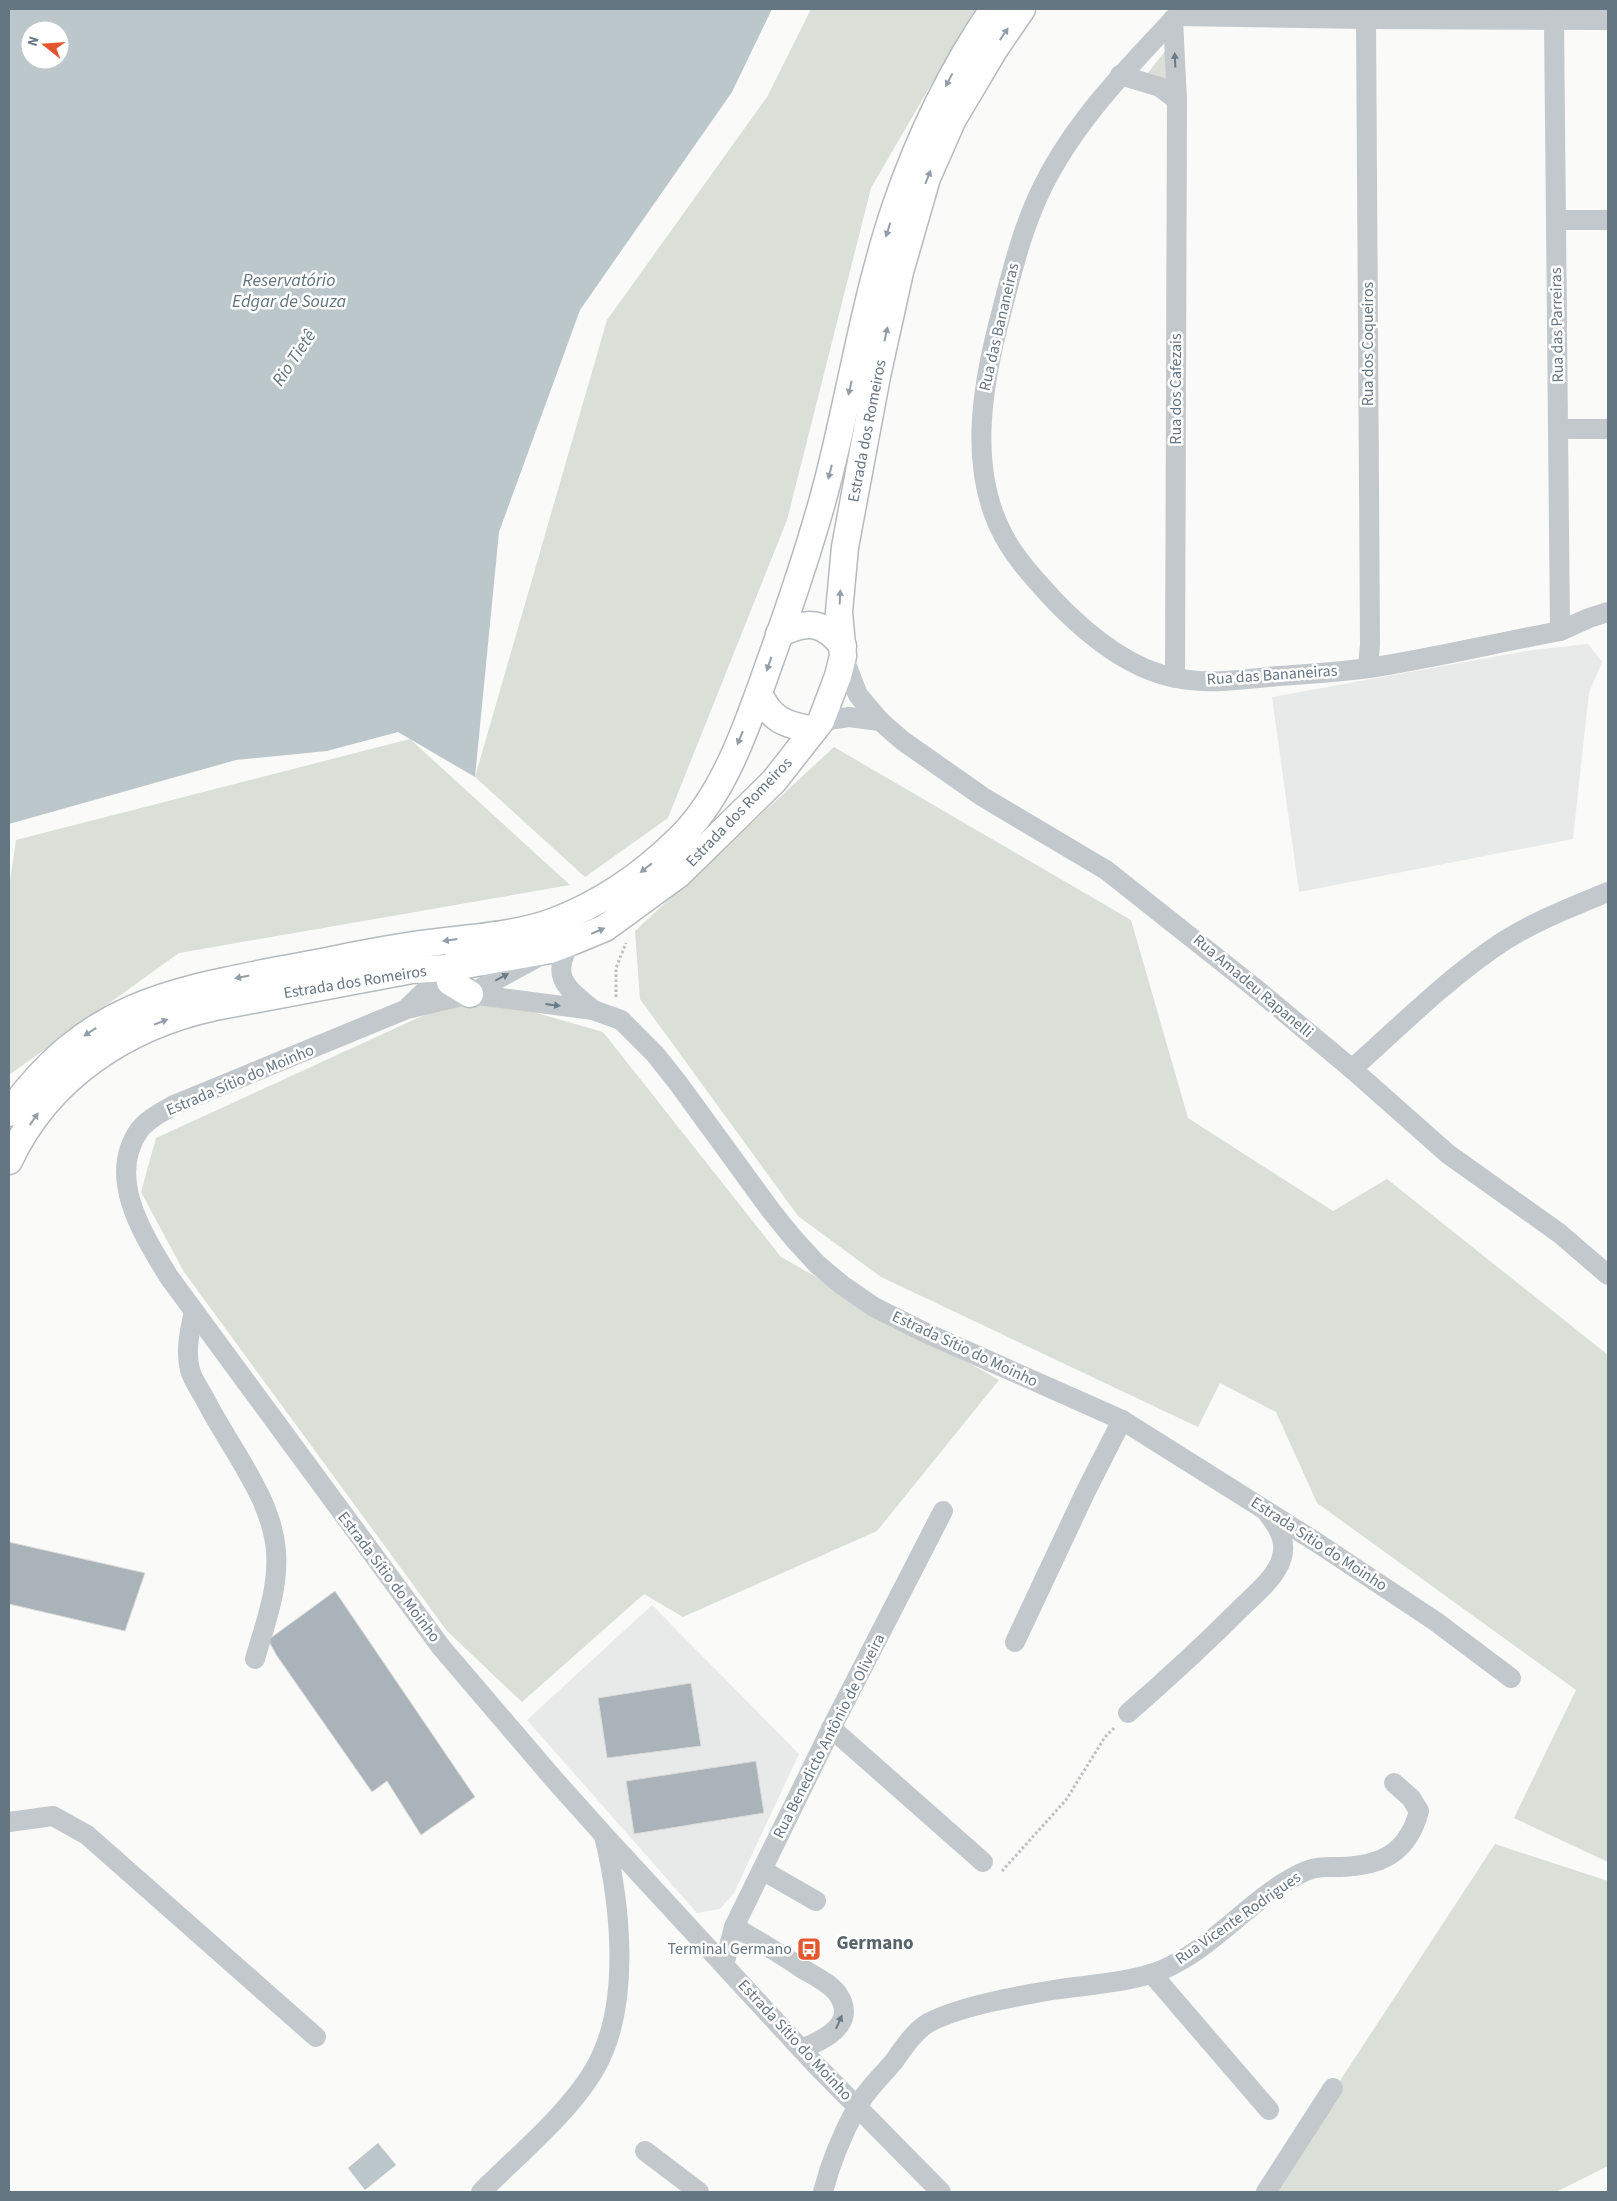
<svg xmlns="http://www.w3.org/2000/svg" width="1617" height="2201" font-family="'Source Sans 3',sans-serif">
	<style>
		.built { fill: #e8e9e9 }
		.green { fill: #dadfd7 }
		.water { fill: #bbc7cb; fill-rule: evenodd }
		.building { fill: #aab3b9; stroke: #dcdcda }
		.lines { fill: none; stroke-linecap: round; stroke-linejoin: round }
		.major-casing { stroke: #b5babe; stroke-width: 29 }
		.path { stroke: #bbbfc2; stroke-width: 3; stroke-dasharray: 2.5 2.5; stroke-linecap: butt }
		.minor { stroke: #c3c8cc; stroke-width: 20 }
		.major { stroke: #fff; stroke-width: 26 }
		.oneway { fill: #939fa8 }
		.oneway2 { fill: #6a7a87 }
		.labels { text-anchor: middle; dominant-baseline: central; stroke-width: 5; stroke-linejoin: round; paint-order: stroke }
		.street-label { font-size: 16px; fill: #657683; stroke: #fff }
		.poi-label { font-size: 16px; fill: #657683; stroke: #fff; text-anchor: end }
		.water-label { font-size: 18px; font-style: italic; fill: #60757c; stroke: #fff }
		.quarter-label { font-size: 19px; font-weight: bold; fill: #57646e; stroke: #fff }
	</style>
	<rect width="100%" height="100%" fill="#fafaf8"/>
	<g class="built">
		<path d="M1588 644 1602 662 1589 693 1573 839 1299 892 1272 697 1532 650Z"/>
		<path d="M652 1605 799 1754 734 1893 720 1909 697 1913 527 1720Z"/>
	</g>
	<g class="green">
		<path d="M811 9H975L871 188 787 520 668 818 585 877 475 777 607 320 767 97Z"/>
		<path d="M1169 46 1170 82 1147 74Z"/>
		<path d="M410 739 570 885 179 953 9 1075V888L16 840Z"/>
		<path d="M834 747 1131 920 1188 1118 1333 1211 1387 1179 1608 1355V1862L1514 1818 1576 1690 1317 1503 1276 1412 1220 1383 1198 1427 881 1277 798 1216 640 999 635 931Z"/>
		<path d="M470 994 603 1032 781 1257 999 1380 877 1531 683 1617 644 1594 522 1702 447 1631 184 1272 141 1192 156 1138Z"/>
		<path d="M1495 1844 1608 1881V2166L1556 2192H1271L1273 2183Z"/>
	</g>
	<g class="water">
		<path d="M9 9H772L732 92 580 310 499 532 475 777 398 732 327 751 236 760 9 824ZM30 30H60V60H30Z"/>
		<path d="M378 2143 396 2165 365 2190 348 2168Z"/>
	</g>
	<g class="building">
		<path d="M9 1542 145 1573 125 1631 9 1604Z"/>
		<path d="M335 1591 475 1797 421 1835 387 1781 372 1792 277 1656 268 1640Z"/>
		<path d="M691 1683 701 1746 607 1758 598 1698Z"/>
		<path d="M756 1761 764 1813 634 1834 626 1781Z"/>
	</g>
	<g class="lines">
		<g class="major-casing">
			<g id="major">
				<path d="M779 634C807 620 823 621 843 646"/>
				<path d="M759 693C770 720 786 725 814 730"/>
				<path d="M461 959 449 968 450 982 470 994"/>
				<path d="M9 1113C85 1007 164 992 284 969 330 961 376 950 422 944 463 938 514 936 552 922 601 904 645 873 682 836 728 789 751 714 773 653 794 594 815 533 830 472 852 384 866 294 895 208 919 137 951 71 993 9"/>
				<path d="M9 1161C48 1077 127 1026 215 1007L412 970 449 968 550 950 571 942 605 928 679 874 774 781 821 721 838 676 843 656 839 612 845 547 877 376 900 272 927 178 953 119 994 50 1022 9"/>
			</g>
		</g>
		<g class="path">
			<path d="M616 997V968L626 943"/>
			<path d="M1002 1871 1066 1800 1105 1737 1115 1727"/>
		</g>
		<g class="minor">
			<path d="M1183 9C1132 63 1078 117 1044 184 1024 223 1013 267 1002 310 982 384 965 475 1009 545 1021 565 1036 580 1051 597 1084 632 1127 669 1176 678 1210 685 1245 679 1279 676 1309 674 1339 672 1369 668 1433 658 1496 643 1560 631L1589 618 1608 612"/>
			<path d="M1176 16 1366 19 1608 20"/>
			<path d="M1173 19 1177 100 1175 678"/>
			<path d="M1366 19 1370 644 1368 668"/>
			<path d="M1554 20 1560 631"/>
			<path d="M1120 75 1160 87 1177 100"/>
			<path d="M1556 220H1608"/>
			<path d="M1558 429H1608"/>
			<path d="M843 656 858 695 880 721 903 741 983 797 1106 870 1255 988 1352 1069 1448 1154 1559 1233 1608 1275"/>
			<path d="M821 721 849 717 880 721"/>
			<path d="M571 942C549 977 567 988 593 1010"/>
			<path d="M540 956 470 994 407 1009 174 1105C162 1112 149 1118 140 1129 105 1177 144 1236 169 1277L441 1647 552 1777 603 1834 815 2064 941 2192"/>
			<path d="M470 994 593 1010 621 1020 655 1054 678 1083 772 1212 794 1239 817 1264 842 1285 874 1307 924 1332 1122 1420 1316 1542 1435 1621 1511 1678"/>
			<path d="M408 1007 449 968"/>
			<path d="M1352 1069C1398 1028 1442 984 1492 949 1527 924 1569 908 1608 892"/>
			<path d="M194 1311C190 1331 185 1350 190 1370 193 1381 201 1391 206 1401 230 1448 272 1498 276 1551 279 1588 265 1624 255 1659"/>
			<path d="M1015 1642 1085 1493 1122 1420"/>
			<path d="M1128 1713C1167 1679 1204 1645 1240 1609 1254 1595 1272 1581 1280 1563 1288 1544 1280 1529 1268 1514"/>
			<path d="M831 1728 983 1862"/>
			<path d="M9 1822 53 1816 87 1835 316 2037"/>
			<path d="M762 1870 816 1901"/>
			<path d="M734 1927C758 1940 780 1954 803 1969 814 1976 832 1984 839 1996 857 2025 822 2041 801 2049"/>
			<path d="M724 1965 734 1927 835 1721 943 1511"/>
			<path d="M1152 1974 1269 2110"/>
			<path d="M645 2151 699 2192"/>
			<path d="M481 2192C518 2155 574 2109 598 2063 631 2000 620 1902 604 1836"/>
			<path d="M823 2192C830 2164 843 2133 857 2107 866 2090 883 2075 895 2060 904 2047 915 2031 928 2023 960 2006 1018 1996 1053 1990 1086 1985 1133 1982 1162 1970 1218 1946 1254 1893 1306 1871 1318 1866 1328 1867 1340 1867 1381 1866 1408 1853 1419 1811L1411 1798 1394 1783"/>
			<path d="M1266 2192 1333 2088"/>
		</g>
		<use href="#major" class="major"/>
	</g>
	<defs><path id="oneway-solid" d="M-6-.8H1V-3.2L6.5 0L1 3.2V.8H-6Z" transform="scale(1.25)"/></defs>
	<g class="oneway">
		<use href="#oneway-solid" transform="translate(1004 34) rotate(-56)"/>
		<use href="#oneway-solid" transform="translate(949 80) rotate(118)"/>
		<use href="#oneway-solid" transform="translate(928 177) rotate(-69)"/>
		<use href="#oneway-solid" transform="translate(888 230) rotate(107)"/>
		<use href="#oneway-solid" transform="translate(886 334) rotate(-78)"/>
		<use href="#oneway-solid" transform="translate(850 388) rotate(103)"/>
		<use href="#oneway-solid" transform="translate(830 472) rotate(104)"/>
		<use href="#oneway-solid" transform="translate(840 597) rotate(-87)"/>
		<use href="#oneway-solid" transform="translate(769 664) rotate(109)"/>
		<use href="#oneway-solid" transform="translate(740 738) rotate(112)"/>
		<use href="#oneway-solid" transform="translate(646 868) rotate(142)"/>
		<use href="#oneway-solid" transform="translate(598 931) rotate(-23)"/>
		<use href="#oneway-solid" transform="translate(450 940) rotate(172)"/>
		<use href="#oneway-solid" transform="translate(242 977) rotate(169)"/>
		<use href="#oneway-solid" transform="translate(161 1022) rotate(-21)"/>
		<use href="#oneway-solid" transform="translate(90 1032) rotate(147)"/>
		<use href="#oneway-solid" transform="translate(34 1119) rotate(-55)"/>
	</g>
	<g class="oneway2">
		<use href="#oneway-solid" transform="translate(1175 60) rotate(-93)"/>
		<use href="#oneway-solid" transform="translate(502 977) rotate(-28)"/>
		<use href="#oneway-solid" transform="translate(553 1005) rotate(7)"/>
		<use href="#oneway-solid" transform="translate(839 2022) rotate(-66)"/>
	</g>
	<defs>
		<g id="bus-square" transform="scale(1.25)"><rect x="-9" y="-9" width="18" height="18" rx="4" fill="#e4572e" stroke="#fff"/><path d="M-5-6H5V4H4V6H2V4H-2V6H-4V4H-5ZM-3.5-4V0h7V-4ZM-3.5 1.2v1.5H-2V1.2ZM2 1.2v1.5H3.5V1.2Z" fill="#fff"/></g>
	</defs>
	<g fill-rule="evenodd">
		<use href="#bus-square" x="809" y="1949"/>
	</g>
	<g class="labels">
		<g class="street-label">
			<text transform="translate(1557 325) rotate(-91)">Rua das Parreiras</text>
			<text transform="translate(999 327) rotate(-77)">Rua das Bananeiras</text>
			<text transform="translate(1368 344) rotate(-90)">Rua dos Coqueiros</text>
			<text transform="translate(1176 389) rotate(-90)">Rua dos Cafezais</text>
			<text transform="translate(867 431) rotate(-79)">Estrada dos Romeiros</text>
			<text transform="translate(1272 675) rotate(-4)">Rua das Bananeiras</text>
			<text transform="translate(739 812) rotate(-46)">Estrada dos Romeiros</text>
			<text transform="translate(355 982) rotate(-9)">Estrada dos Romeiros</text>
			<text transform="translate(1253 986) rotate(40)">Rua Amadeu Rapanelli</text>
			<text transform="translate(240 1080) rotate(-23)">Estrada Sítio do Moinho</text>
			<text transform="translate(965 1349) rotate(25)">Estrada Sítio do Moinho</text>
			<text transform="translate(1319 1544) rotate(33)">Estrada Sítio do Moinho</text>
			<text transform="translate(389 1577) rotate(53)">Estrada Sítio do Moinho</text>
			<text transform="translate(829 1736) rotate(-63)">Rua Benedicto Antônio de Oliveira</text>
			<text transform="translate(1238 1918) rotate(-35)">Rua Vicente Rodrigues</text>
			<text transform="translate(795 2040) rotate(47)">Estrada Sítio do Moinho</text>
		</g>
		<g class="poi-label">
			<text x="792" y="1949">Terminal Germano</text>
		</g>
		<g class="water-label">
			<text x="289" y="280">Reservatório<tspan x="289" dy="21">Edgar de Souza</tspan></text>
			<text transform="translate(294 358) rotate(-56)">Rio Tietê</text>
		</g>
		<g class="quarter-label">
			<text x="875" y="1943">Germano</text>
		</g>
	</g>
	<rect width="1617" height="2201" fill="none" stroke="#657683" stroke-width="20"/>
	<g transform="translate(45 45) rotate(287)"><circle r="24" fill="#ffffff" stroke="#c1c8cd"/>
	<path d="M0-4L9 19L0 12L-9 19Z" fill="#e4572e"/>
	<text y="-8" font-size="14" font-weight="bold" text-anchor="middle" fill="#657683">N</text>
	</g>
</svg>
